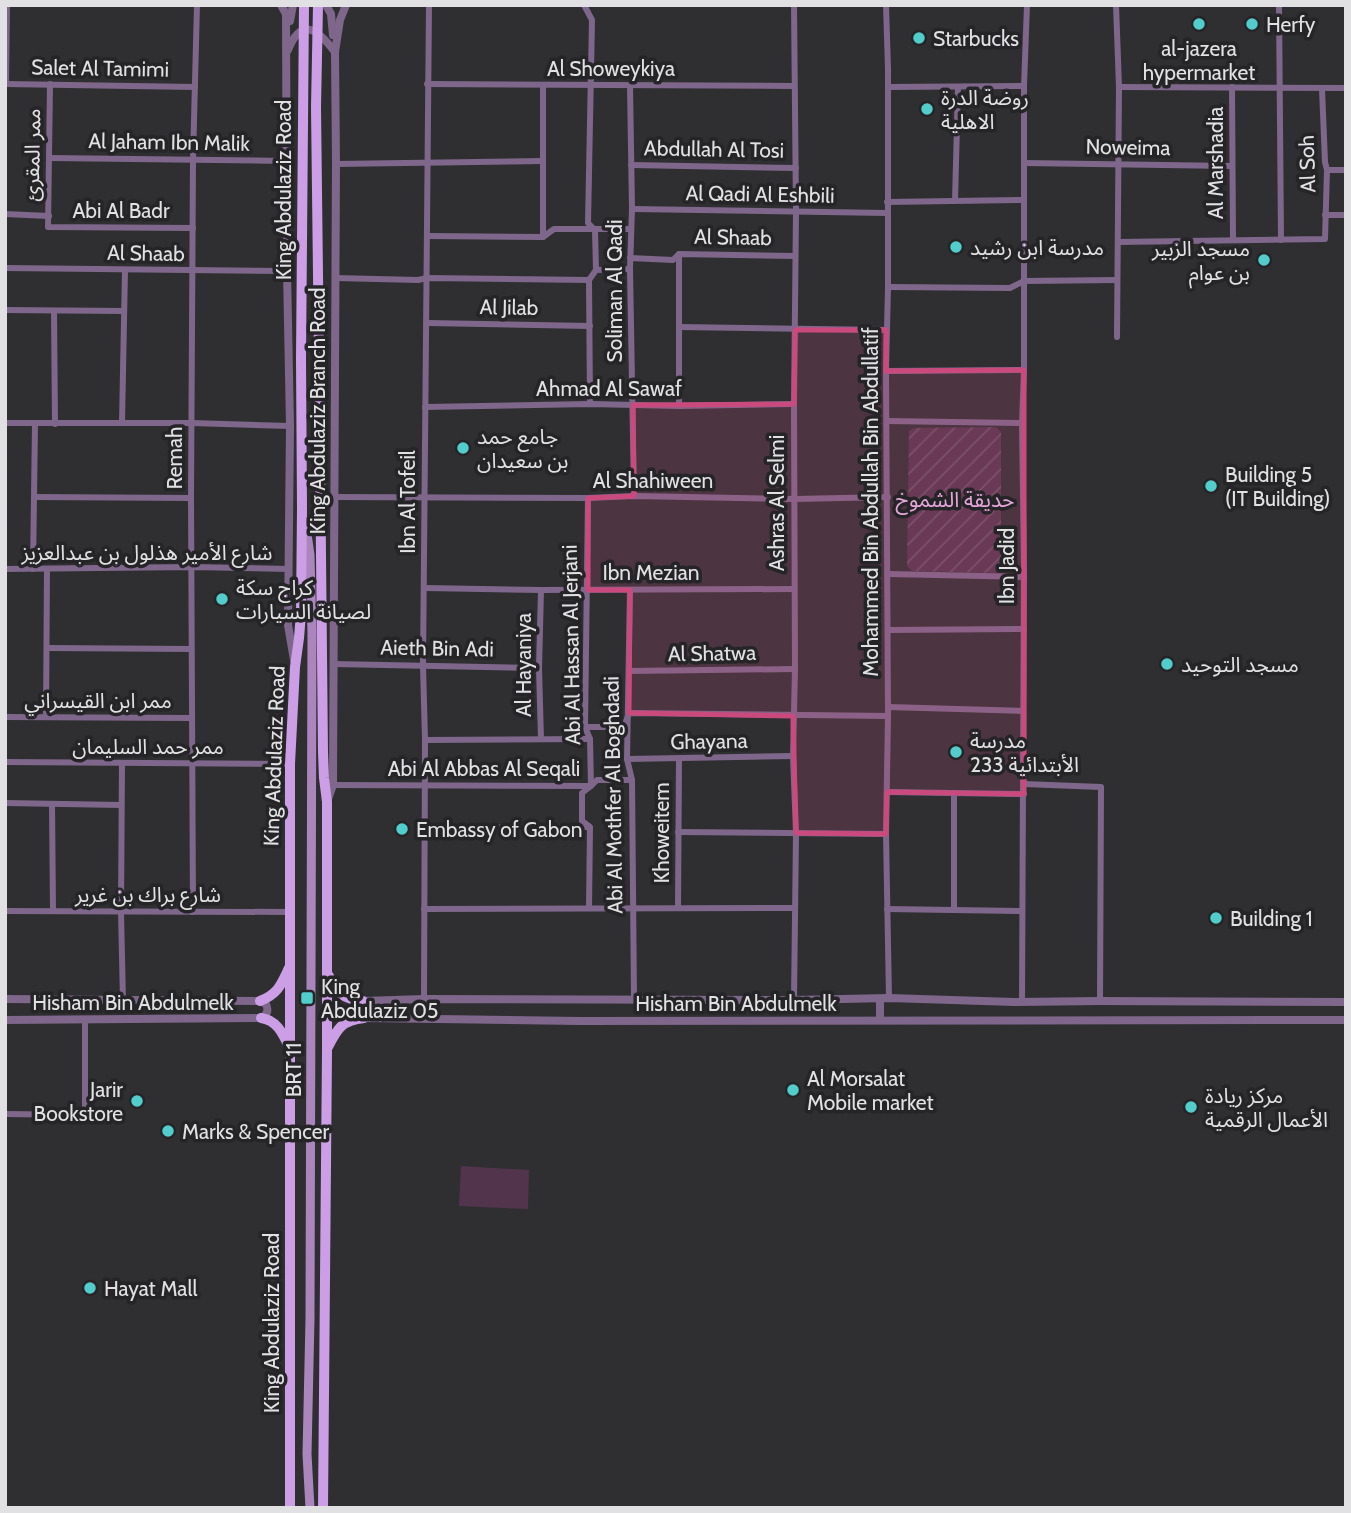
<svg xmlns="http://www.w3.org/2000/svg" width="1351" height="1513" font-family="Cabin,'Noto Sans Arabic',sans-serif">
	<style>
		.park { fill: #52354d }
		.garden { fill: url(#garden-furrows) }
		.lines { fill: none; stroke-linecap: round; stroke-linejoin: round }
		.minor { stroke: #7e678a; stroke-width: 6 }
		.tertiary { stroke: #7e678a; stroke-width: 8 }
		.secondary { stroke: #aa86bd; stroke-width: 9 }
		.primary { stroke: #cc9ee5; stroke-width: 10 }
		.primary-bridge { stroke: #cc9ee5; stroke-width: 10 }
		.marked { fill: #ca4a7d; fill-opacity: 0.2; stroke: #ca4a7d; stroke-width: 5; stroke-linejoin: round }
		.poi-dot { fill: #52cdcc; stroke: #252528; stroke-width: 2.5 }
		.labels { text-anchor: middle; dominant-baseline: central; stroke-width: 7; stroke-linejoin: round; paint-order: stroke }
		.poi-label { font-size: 21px; fill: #e1e1e3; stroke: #252528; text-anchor: start }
		.street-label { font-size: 21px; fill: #e1e1e3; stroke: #252528 }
		.park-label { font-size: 21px; fill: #e6a6da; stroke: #252528 }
	</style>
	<defs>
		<pattern id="garden-furrows" width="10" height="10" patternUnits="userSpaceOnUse" patternTransform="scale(1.75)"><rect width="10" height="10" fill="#52354d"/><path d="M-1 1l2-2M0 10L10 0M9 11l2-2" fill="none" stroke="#6b5266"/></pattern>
	</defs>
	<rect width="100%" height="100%" fill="#2f2f32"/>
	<path class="park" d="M461 1166 529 1170 528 1209 459 1206Z"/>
	<path class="garden" d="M996 427 1001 432V568L996 573 912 571 907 566 909 431 914 428Z"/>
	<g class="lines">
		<g class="minor">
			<path d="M584 5 592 20 588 223 595 230 596 270 589 280 590 404"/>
			<path d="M794 5 796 212 794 404 795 669 793 756 796 833 794 1000"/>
			<path d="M886 5 888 69V287L886 371 888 716 886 834 889 998"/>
			<path d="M1116 5 1119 87 1117 337"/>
			<path d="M1279 5 1281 240"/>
			<path d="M5 84 195 87"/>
			<path d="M6 84 7 5"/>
			<path d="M50 84 48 227 193 228"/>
			<path d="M427 84 794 86"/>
			<path d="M543 85V237"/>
			<path d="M630 86 632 209 630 269 634 496"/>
			<path d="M888 87 1024 86"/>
			<path d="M1119 87 1346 88"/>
			<path d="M1232 87 1233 239"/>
			<path d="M49 158 288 161"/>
			<path d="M1024 163 1232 166"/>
			<path d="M336 164 543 161"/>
			<path d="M631 165 796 168"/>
			<path d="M1327 170H1346"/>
			<path d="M955 201 958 87"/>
			<path d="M887 202 1023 200"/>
			<path d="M632 209 887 213"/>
			<path d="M5 214 49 216"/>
			<path d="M1325 215H1346"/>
			<path d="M428 236 543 237 554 229H630"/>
			<path d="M1119 242 1325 239 1327 170 1325 162 1322 89"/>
			<path d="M679 254V406"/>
			<path d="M630 258 673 260 679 254 795 256"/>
			<path d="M5 268 287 271"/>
			<path d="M596 270 630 269"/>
			<path d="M335 278 418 280 427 278 589 280"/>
			<path d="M888 287 1010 288 1024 281 1117 280"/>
			<path d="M5 310 123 311"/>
			<path d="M54 311 55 424"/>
			<path d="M427 323 590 326"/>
			<path d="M679 327 886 330"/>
			<path d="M886 371 1024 370"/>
			<path d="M425 407 590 404 679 406 794 404"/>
			<path d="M887 421 1022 423"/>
			<path d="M5 423H192L290 426"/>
			<path d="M122 423 125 270"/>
			<path d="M34 497 191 498"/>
			<path d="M335 497 588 498 634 496 795 499 888 497"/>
			<path d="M588 498 585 727 590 739 591 786 582 793V821L590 827 589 908"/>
			<path d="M5 569 192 567 289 569"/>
			<path d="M33 569 35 424"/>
			<path d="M888 574 1024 577"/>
			<path d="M425 588 541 590 794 589"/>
			<path d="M541 590 539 668 541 739"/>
			<path d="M630 590 627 759 632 780 634 999"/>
			<path d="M888 630 1024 629"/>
			<path d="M47 648 191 649"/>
			<path d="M333 664 539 668"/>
			<path d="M629 671 795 669"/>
			<path d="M888 707 1023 711"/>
			<path d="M5 717 191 718"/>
			<path d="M46 717 47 569"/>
			<path d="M585 727H624L629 713 888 716"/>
			<path d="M425 740 590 739"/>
			<path d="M627 759 793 756"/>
			<path d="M5 762 290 764"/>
			<path d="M122 763 121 912 123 1001"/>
			<path d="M1024 784 1101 787 1100 1001"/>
			<path d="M333 785 591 786 597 780H632"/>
			<path d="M887 792 1024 794"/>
			<path d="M954 794V910"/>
			<path d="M5 803 121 805"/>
			<path d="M52 804 53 910"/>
			<path d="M424 828 588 827"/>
			<path d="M678 832 886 834"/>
			<path d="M678 908 679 759"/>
			<path d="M424 909 794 908"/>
			<path d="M887 909 1021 911"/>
			<path d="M5 911 290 912"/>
			<path d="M193 912 191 498 193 159 197 5"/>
			<path d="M424 999 425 740 423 666 429 5"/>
			<path d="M1022 1002 1024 569 1022 423 1024 370V86L1027 5"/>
			<path d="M5 1114 85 1115V1020"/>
		</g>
		<g class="tertiary">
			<path d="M281 5 286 14 287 271 290 426 288 625 294 660"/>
			<path d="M326 5 331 14 333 35"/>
			<path d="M290 21 293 5"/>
			<path d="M288 50C302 15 319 31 335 52"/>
			<path d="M327 802 333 785 336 164 335 52 340 20 346 5"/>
			<path d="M5 999 260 1001 266 1004C269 1011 267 1015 261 1018L5 1020"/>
			<path d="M880 999V1020"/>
			<path d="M1346 1002 1100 1001 1014 1002 889 998 794 1000 424 999 363 1001 357 1004 354 1010 357 1015 364 1018 580 1021 1346 1020"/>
		</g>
		<path class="secondary" d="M305 520 310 555 312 633 310 1319 307 1454 310 1508"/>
		<g class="primary">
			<path d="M319 359 323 752 324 778 327 802V1050L323 1508"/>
			<path d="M329 976C334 992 346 1000 363 1001"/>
			<path d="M260 1001C278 994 281 985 289 968"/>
			<path d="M261 1018C277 1020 283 1034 289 1047"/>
			<path d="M328 1047C337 1029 342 1020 364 1018"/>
			<path d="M290 1508V764L295 667 299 638 301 613 302 508 301 359"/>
		</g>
		<g class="primary-bridge">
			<path d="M318 5 316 107 319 359"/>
			<path d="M301 359 304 5"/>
		</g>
	</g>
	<path class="marked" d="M795 330H886V371L1024 370V794L887 792 886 834 796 833 793 716 629 713 630 590H588V498L634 496 633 405 794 404Z"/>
	<g class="poi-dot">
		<circle cx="1199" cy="24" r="7"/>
		<circle cx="1252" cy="24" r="7"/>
		<circle cx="919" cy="38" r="7"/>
		<circle cx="927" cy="109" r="7"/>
		<circle cx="956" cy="247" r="7"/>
		<circle cx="1264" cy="260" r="7"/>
		<circle cx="463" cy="448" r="7"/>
		<circle cx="1211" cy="486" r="7"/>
		<circle cx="222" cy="599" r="7"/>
		<circle cx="1167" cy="664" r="7"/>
		<circle cx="956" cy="752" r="7"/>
		<circle cx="402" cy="829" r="7"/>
		<circle cx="1216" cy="918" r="7"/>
		<rect x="300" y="991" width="14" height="14" rx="3.5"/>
		<circle cx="793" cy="1090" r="7"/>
		<circle cx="137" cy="1101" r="7"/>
		<circle cx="1191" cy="1107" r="7"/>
		<circle cx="168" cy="1131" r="7"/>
		<circle cx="90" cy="1288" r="7"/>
	</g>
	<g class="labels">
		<g class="poi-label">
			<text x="1266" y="24">Herfy</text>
			<text x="933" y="38">Starbucks</text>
			<text x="1199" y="48" text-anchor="middle">al-jazera<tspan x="1199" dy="24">hypermarket</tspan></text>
			<text x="941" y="97">روضة الدرة<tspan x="941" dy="24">الاهلية</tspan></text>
			<text x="970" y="247">مدرسة ابن رشيد</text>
			<text x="1250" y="248" text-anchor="end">مسجد الزبير<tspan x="1250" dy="24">بن عوام</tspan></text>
			<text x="477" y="436">جامع حمد<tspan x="477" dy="24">بن سعيدان</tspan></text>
			<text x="1225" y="474">Building 5<tspan x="1225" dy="24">(IT Building)</tspan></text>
			<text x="236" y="587">كراج سكة<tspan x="236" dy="24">لصيانة السيارات</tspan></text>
			<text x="1181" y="664">مسجد التوحيد</text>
			<text x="970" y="740">مدرسة<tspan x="970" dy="24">الأبتدائية 233</tspan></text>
			<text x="416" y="829">Embassy of Gabon</text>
			<text x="1230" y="918">Building 1</text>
			<text x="321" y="986">King<tspan x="321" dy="24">Abdulaziz 05</tspan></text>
			<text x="807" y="1078">Al Morsalat<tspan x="807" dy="24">Mobile market</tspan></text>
			<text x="123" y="1089" text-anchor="end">Jarir<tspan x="123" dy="24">Bookstore</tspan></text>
			<text x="1205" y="1095">مركز ريادة<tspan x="1205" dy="24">الأعمال الرقمية</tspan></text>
			<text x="182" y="1131">Marks &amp; Spencer</text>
			<text x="104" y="1288">Hayat Mall</text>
		</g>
		<g class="street-label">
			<text transform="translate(100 68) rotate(1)">Salet Al Tamimi</text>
			<text x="611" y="68">Al Showeykiya</text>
			<text transform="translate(169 142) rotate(1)">Al Jaham Ibn Malik</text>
			<text transform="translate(1128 147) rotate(1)">Noweima</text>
			<text transform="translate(714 149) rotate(1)">Abdullah Al Tosi</text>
			<text transform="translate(32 155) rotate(-89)">ممر المقرئ</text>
			<text transform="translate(1215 163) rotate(-90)">Al Marshadia</text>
			<text transform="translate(1307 164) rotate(-92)">Al Soh</text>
			<text transform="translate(283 190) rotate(-90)">King Abdulaziz Road</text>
			<text transform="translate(760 194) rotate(1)">Al Qadi Al Eshbili</text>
			<text x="121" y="210">Abi Al Badr</text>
			<text transform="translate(733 237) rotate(1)">Al Shaab</text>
			<text transform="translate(146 253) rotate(1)">Al Shaab</text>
			<text transform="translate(614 291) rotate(-90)">Soliman Al Qadi</text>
			<text transform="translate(509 307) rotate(1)">Al Jilab</text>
			<text x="609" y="388">Ahmad Al Sawaf</text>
			<text transform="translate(317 411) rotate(-90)">King Abdulaziz Branch Road</text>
			<text transform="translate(174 458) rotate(-90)">Remah</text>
			<text x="653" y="480">Al Shahiween</text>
			<text transform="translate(407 502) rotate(-90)">Ibn Al Tofeil</text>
			<text transform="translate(870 502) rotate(-90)">Mohammed Bin Abdullah Bin Abdullatif</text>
			<text transform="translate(776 503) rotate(-90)">Ashras Al Selmi</text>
			<text x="147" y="552">شارع الأمير هذلول بن عبدالعزيز</text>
			<text transform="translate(1006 566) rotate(-90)">Ibn Jadid</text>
			<text x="651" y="572">Ibn Mezian</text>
			<text transform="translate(571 645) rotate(-91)">Abi Al Hassan Al Jerjani</text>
			<text transform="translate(437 648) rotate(1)">Aieth Bin Adi</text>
			<text transform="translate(712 653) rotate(-1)">Al Shatwa</text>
			<text transform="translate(523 665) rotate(-90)">Al Hayaniya</text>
			<text x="98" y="700">ممر ابن القيسراني</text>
			<text transform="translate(709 741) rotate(-1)">Ghayana</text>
			<text x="148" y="746">ممر حمد السليمان</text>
			<text transform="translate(274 756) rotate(-88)">King Abdulaziz Road</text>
			<text x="484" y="768">Abi Al Abbas Al Seqali</text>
			<text transform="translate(613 795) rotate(-91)">Abi Al Mothfer Al Boghdadi</text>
			<text transform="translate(661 833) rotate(-90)">Khoweitem</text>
			<text x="148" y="894">شارع براك بن غرير</text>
			<text x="133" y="1002">Hisham Bin Abdulmelk</text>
			<text x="736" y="1003">Hisham Bin Abdulmelk</text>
			<text transform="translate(293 1070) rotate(-90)">BRT 11</text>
			<text transform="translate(271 1323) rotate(-90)">King Abdulaziz Road</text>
		</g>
		<g class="park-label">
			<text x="955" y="499">حديقة الشموخ</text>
		</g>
	</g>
	<rect width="1351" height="1513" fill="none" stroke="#e1e1e3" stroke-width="14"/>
</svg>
